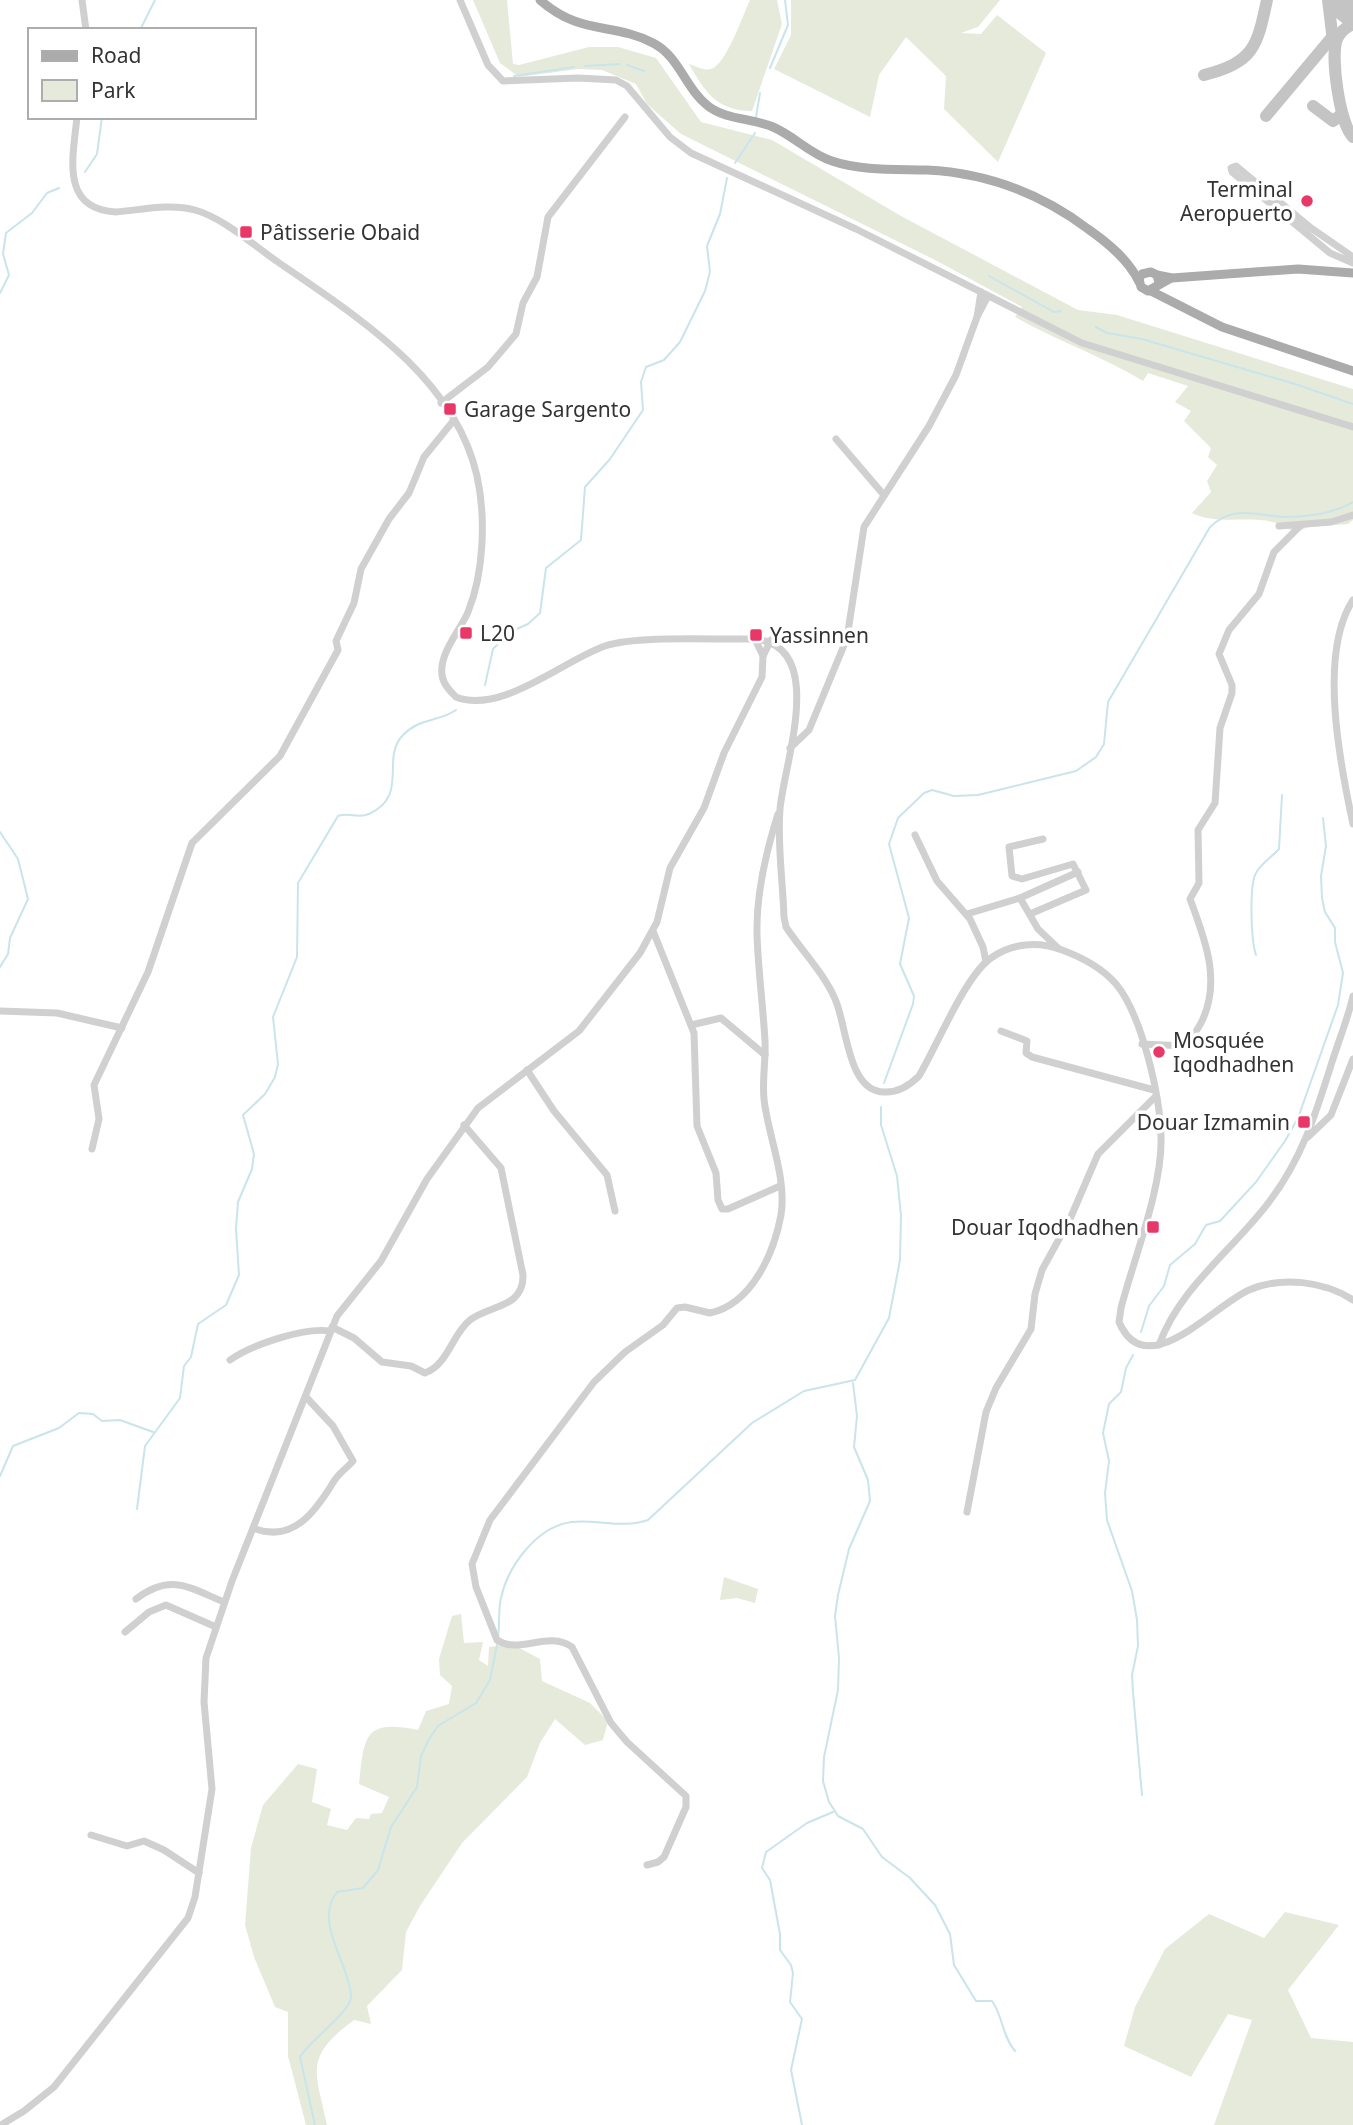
<svg xmlns="http://www.w3.org/2000/svg" width="1353" height="2125" font-family="'Noto Sans',sans-serif">
	<style>
		.green { fill: #e6eadb }
		.lines { fill: none; stroke-linecap: round; stroke-linejoin: round }
		.stream { stroke: #c9e4eb; stroke-width: 2 }
		.taxiway { stroke: #c4c4c4; stroke-width: 12 }
		.runway { stroke: #c4c4c4; stroke-width: 32 }
		.minor { stroke: #d0d0d0; stroke-width: 7 }
		.major { stroke: #ababab; stroke-width: 9 }
		.poi-dot { fill: #e73868; stroke: #fff; stroke-width: 2.5 }
		.labels { text-anchor: middle; dominant-baseline: central; stroke-width: 7; stroke-linejoin: round; paint-order: stroke }
		.poi-label { font-size: 21px; fill: #333; stroke: #fff; text-anchor: start }
	</style>
	<rect width="100%" height="100%" fill="#fff"/>
	<g class="green">
		<path d="M473 0H507L513 64 519 65 589 47H618L656 58 701 122 772 140 901 216 1078 310 1117 315 1353 389V520L1348 524 1308 527 1295 533C1265 508 1224 529 1192 513L1211 492 1207 481 1217 465 1208 457 1211 448 1184 421 1191 411 1175 402 1188 386 1148 373 1143 381C1102 356 1057 341 1015 317L1022 307 937 261 681 134 647 104 636 84 602 70 578 69 519 77 500 63Z"/>
		<path d="M750 0H777L782 24 752 111C717 111 705 92 689 64 696 66 703 71 711 69 726 65 743 15 750 0Z"/>
		<path d="M791 0H1000L978 27 961 33 981 34 997 15 1046 53 998 162 944 109 946 76 906 37 879 75 870 117 774 69 791 35Z"/>
		<path d="M724 1577 758 1589 755 1603 737 1598 720 1600Z"/>
		<path d="M461 1614 464 1643 483 1642 479 1660 488 1666 489 1647 512 1644 540 1659 542 1681 590 1703 608 1721 603 1740 585 1745 555 1719 540 1743 527 1777 462 1843 420 1906 406 1932 402 1970 367 2006 371 2024 354 2020C304 2057 315 2070 327 2125H306L288 2056V2012L275 2007 254 1957 245 1925 251 1848 263 1805 298 1764 317 1769 312 1802 331 1809 327 1825 347 1830 356 1818 369 1819 371 1814 382 1813 389 1797 359 1784C364 1736 364 1719 418 1730L426 1711 449 1704 452 1686 440 1675 439 1659 452 1616Z"/>
		<path d="M1285 1912 1339 1925 1288 1990 1311 2038 1353 2042V2125H1214L1252 2020 1228 2014 1191 2077 1124 2046 1135 2007 1165 1949 1209 1914 1264 1938Z"/>
	</g>
	<g class="lines">
		<g class="stream">
			<path d="M140 30 155 0"/>
			<path d="M627 65 644 71"/>
			<path d="M585 66 620 64"/>
			<path d="M770 68 788 25 785 0"/>
			<path d="M514 76 574 67"/>
			<path d="M756 117 760 93"/>
			<path d="M735 163 755 133"/>
			<path d="M85 172 97 154 102 117"/>
			<path d="M989 276 1054 312 1061 311"/>
			<path d="M0 293 9 275 3 254 6 233 32 213 47 193 59 188"/>
			<path d="M1096 327 1107 333 1142 339 1295 384 1353 404"/>
			<path d="M485 685 493 649 510 632 528 624 540 613 546 568 581 540 585 487 610 459 643 410 641 382 646 367 664 360 680 342 705 291 710 272 707 246 720 214 727 178"/>
			<path d="M0 832 18 859 28 899 10 938 8 954 0 967"/>
			<path d="M1256 955C1251 941 1249 885 1256 873 1261 863 1272 857 1279 849L1282 795"/>
			<path d="M884 1083 913 1004 914 996 900 964 909 918 889 844 898 818 924 793 932 790 954 796 978 795 1076 771 1096 757 1104 744 1108 702 1210 527C1233 505 1254 515 1283 517 1306 517 1333 514 1353 502"/>
			<path d="M1141 1332 1149 1306 1164 1286 1170 1265 1195 1244 1206 1225 1220 1221 1256 1182 1285 1141 1298 1118 1338 1005 1343 973 1335 942V928L1325 912 1322 898 1321 876 1326 846 1323 818"/>
			<path d="M1133 1355 1126 1368 1121 1392 1109 1404 1103 1433 1109 1461 1105 1493 1107 1520 1132 1591 1137 1620 1138 1646 1132 1675 1133 1692 1142 1795"/>
			<path d="M853 1383 857 1416 854 1447 868 1480 870 1501 849 1549 838 1595 835 1616 839 1658 838 1690 824 1757 823 1781 829 1802 838 1816 863 1829 882 1857 910 1878 935 1905 950 1934 954 1965 976 2001H992C1003 2016 1002 2036 1015 2051"/>
			<path d="M0 1476 13 1446 59 1428 79 1413 93 1414 102 1421 120 1420 153 1432"/>
			<path d="M137 1509 145 1446 180 1398 184 1366 191 1357 198 1324 226 1305 239 1275 236 1229 238 1202 252 1169 254 1154 243 1115 265 1094 275 1077 278 1064 273 1017 297 957 298 883 338 816C349 812 358 819 369 814 410 795 380 759 403 735 419 718 439 722 456 710"/>
			<path d="M498 1636C500 1623 498 1610 501 1598 508 1566 537 1526 572 1522 598 1519 622 1529 648 1520L752 1423 804 1391 855 1380 889 1318 900 1260 901 1215 897 1176 881 1125V1107"/>
			<path d="M315 2125 300 2057C309 2041 352 2011 351 1996 350 1965 313 1922 337 1892L363 1888 378 1870 391 1827 417 1787 421 1756 429 1739 438 1726 476 1703 490 1680 497 1645"/>
			<path d="M802 2125 791 2070 802 2019 790 2002 793 1973 791 1965 780 1950V1934L770 1880 762 1868 766 1852 807 1823 833 1812"/>
		</g>
		<g class="taxiway">
			<path d="M1328 0 1333 41"/>
			<path d="M1353 24C1346 27 1340 32 1337 39 1330 56 1340 125 1353 137"/>
			<path d="M1204 75C1254 62 1257 47 1267 0"/>
			<path d="M1313 106 1333 121 1342 114"/>
			<path d="M1266 116 1333 36"/>
		</g>
		<path class="runway" d="M1339 0 1353 11"/>
		<g class="minor">
			<path d="M82 0 86 30"/>
			<path d="M460 0 488 65 503 81 578 78 616 80 627 86 670 137 691 153 856 229 1082 343 1353 427"/>
			<path d="M77 117C73 157 60 209 116 212 141 210 170 203 195 210 223 218 251 243 275 260 354 315 454 375 477 476 486 517 484 573 468 612 460 631 439 653 442 675 443 684 450 691 456 697 501 715 564 660 605 646 638 635 717 640 755 639 828 646 784 763 780 809 777 844 783 882 784 917L786 927C801 950 824 973 835 999 847 1024 847 1094 886 1092 898 1092 910 1085 919 1076 937 1046 965 976 991 958 1012 943 1038 941 1062 950 1081 957 1103 969 1116 984 1142 1015 1160 1096 1161 1136 1163 1186 1134 1258 1121 1308L1119 1322C1146 1385 1214 1305 1249 1290 1281 1276 1324 1281 1353 1300"/>
			<path d="M1353 257 1311 228 1236 166 1231 168 1232 172 1330 253 1353 263"/>
			<path d="M981 292 977 317 988 296"/>
			<path d="M441 403 488 367 516 334 523 303 537 277 548 217 625 117"/>
			<path d="M836 439 883 494"/>
			<path d="M1279 526 1331 522 1353 515"/>
			<path d="M1353 600C1318 653 1340 764 1353 824"/>
			<path d="M755 639 763 656 771 640"/>
			<path d="M790 748 809 730 847 638 864 527 929 426 956 375 977 317"/>
			<path d="M915 835 937 881 970 919 983 947 986 962"/>
			<path d="M1020 898 1078 872"/>
			<path d="M967 914 1020 898 1038 929 1058 948"/>
			<path d="M1030 914 1086 890 1073 864 1022 879 1012 876 1009 847 1043 839"/>
			<path d="M653 931 694 1033 697 1126 716 1173 718 1200 722 1209H728L780 1186"/>
			<path d="M0 1011 57 1013 122 1028"/>
			<path d="M691 1025 721 1018 765 1055"/>
			<path d="M1001 1031 1027 1041 1026 1053 1032 1057 1154 1090"/>
			<path d="M1142 1044 1185 1046C1192 1040 1196 1031 1201 1023 1222 982 1205 939 1190 899L1199 883 1198 830 1215 803 1220 728 1232 693V685L1219 654 1229 630 1259 594 1274 552 1300 526"/>
			<path d="M527 1070 554 1111 607 1175 615 1211"/>
			<path d="M1308 1137 1331 1115 1353 1059"/>
			<path d="M92 1149 99 1119 94 1085 148 972 192 843 280 756 338 650 336 641 354 603 361 569 389 519 409 493 424 457 454 420"/>
			<path d="M332 1327 354 1338 382 1362 411 1366 425 1373C448 1365 452 1334 470 1320 490 1305 524 1308 523 1275L501 1168 464 1125"/>
			<path d="M1159 1345C1180 1287 1233 1250 1269 1202 1302 1159 1316 1113 1332 1062 1339 1040 1348 1018 1353 996"/>
			<path d="M230 1360C251 1345 304 1327 330 1331"/>
			<path d="M967 1512 986 1412 996 1388 1031 1329 1035 1294 1042 1270 1070 1219 1098 1154 1156 1096"/>
			<path d="M253 1528C293 1544 316 1511 334 1481 339 1473 347 1468 353 1461L333 1426 306 1397"/>
			<path d="M136 1599C170 1573 188 1587 224 1602"/>
			<path d="M125 1632 149 1612 166 1605 216 1627"/>
			<path d="M91 1835 127 1846 144 1841 164 1850 199 1873"/>
			<path d="M647 1865 658 1862 664 1857 686 1807V1796L627 1742 611 1723 572 1647C548 1630 519 1655 497 1640L476 1587 472 1564 490 1520 594 1382 625 1352 663 1325 677 1308 685 1307 710 1313C752 1304 774 1253 781 1215 787 1177 768 1136 764 1099 762 1080 766 1060 765 1041 763 1005 758 969 757 934 756 894 766 852 778 814"/>
			<path d="M1 2125 24 2111 54 2087 188 1918 195 1897 212 1789 204 1702 206 1658 232 1581 337 1316 381 1261 427 1179 478 1108 579 1031 640 953 657 922 670 868 704 808 724 753 762 677 763 656"/>
		</g>
		<g class="major">
			<path d="M540 0C581 36 613 22 653 43 679 56 685 88 708 106 726 120 752 118 773 127 794 136 810 154 832 161 861 171 897 169 927 170 988 173 1040 193 1088 229 1108 243 1129 260 1139 282"/>
			<path d="M1157 275 1172 278 1298 269 1353 273"/>
			<path d="M1159 283 1157 275 1151 272 1142 274 1139 279 1141 287 1148 291 1171 278"/>
			<path d="M1151 291 1222 327 1353 371"/>
		</g>
	</g>
	<g class="poi-dot">
		<circle cx="1307" cy="201" r="7"/>
		<rect x="239" y="225" width="14" height="14" rx="3.5"/>
		<rect x="443" y="402" width="14" height="14" rx="3.5"/>
		<rect x="459" y="626" width="14" height="14" rx="3.5"/>
		<rect x="749" y="628" width="14" height="14" rx="3.5"/>
		<circle cx="1159" cy="1052" r="7"/>
		<rect x="1297" y="1115" width="14" height="14" rx="3.5"/>
		<rect x="1146" y="1220" width="14" height="14" rx="3.5"/>
	</g>
	<g class="labels">
		<g class="poi-label">
			<text x="1293" y="189" text-anchor="end">Terminal<tspan x="1293" dy="24">Aeropuerto</tspan></text>
			<text x="260" y="232">Pâtisserie Obaid</text>
			<text x="464" y="409">Garage Sargento</text>
			<text x="480" y="633">L20</text>
			<text x="770" y="635">Yassinnen</text>
			<text x="1173" y="1040">Mosquée<tspan x="1173" dy="24">Iqodhadhen</tspan></text>
			<text x="1290" y="1122" text-anchor="end">Douar Izmamin</text>
			<text x="1139" y="1227" text-anchor="end">Douar Iqodhadhen</text>
		</g>
	</g>
	<rect x="28" y="28" width="228" height="91" fill="#ffffff" stroke="#adadad" stroke-width="2"/>
	<rect x="42" y="51" width="35" height="10" fill="#ababab" stroke="#adadad" stroke-width="2"/>
	<text x="91" y="63" font-size="21" fill="#333333">Road</text>
	<rect x="42" y="80" width="35" height="21" fill="#e6eadb" stroke="#adadad" stroke-width="2"/>
	<text x="91" y="98" font-size="21" fill="#333333">Park</text>
</svg>
